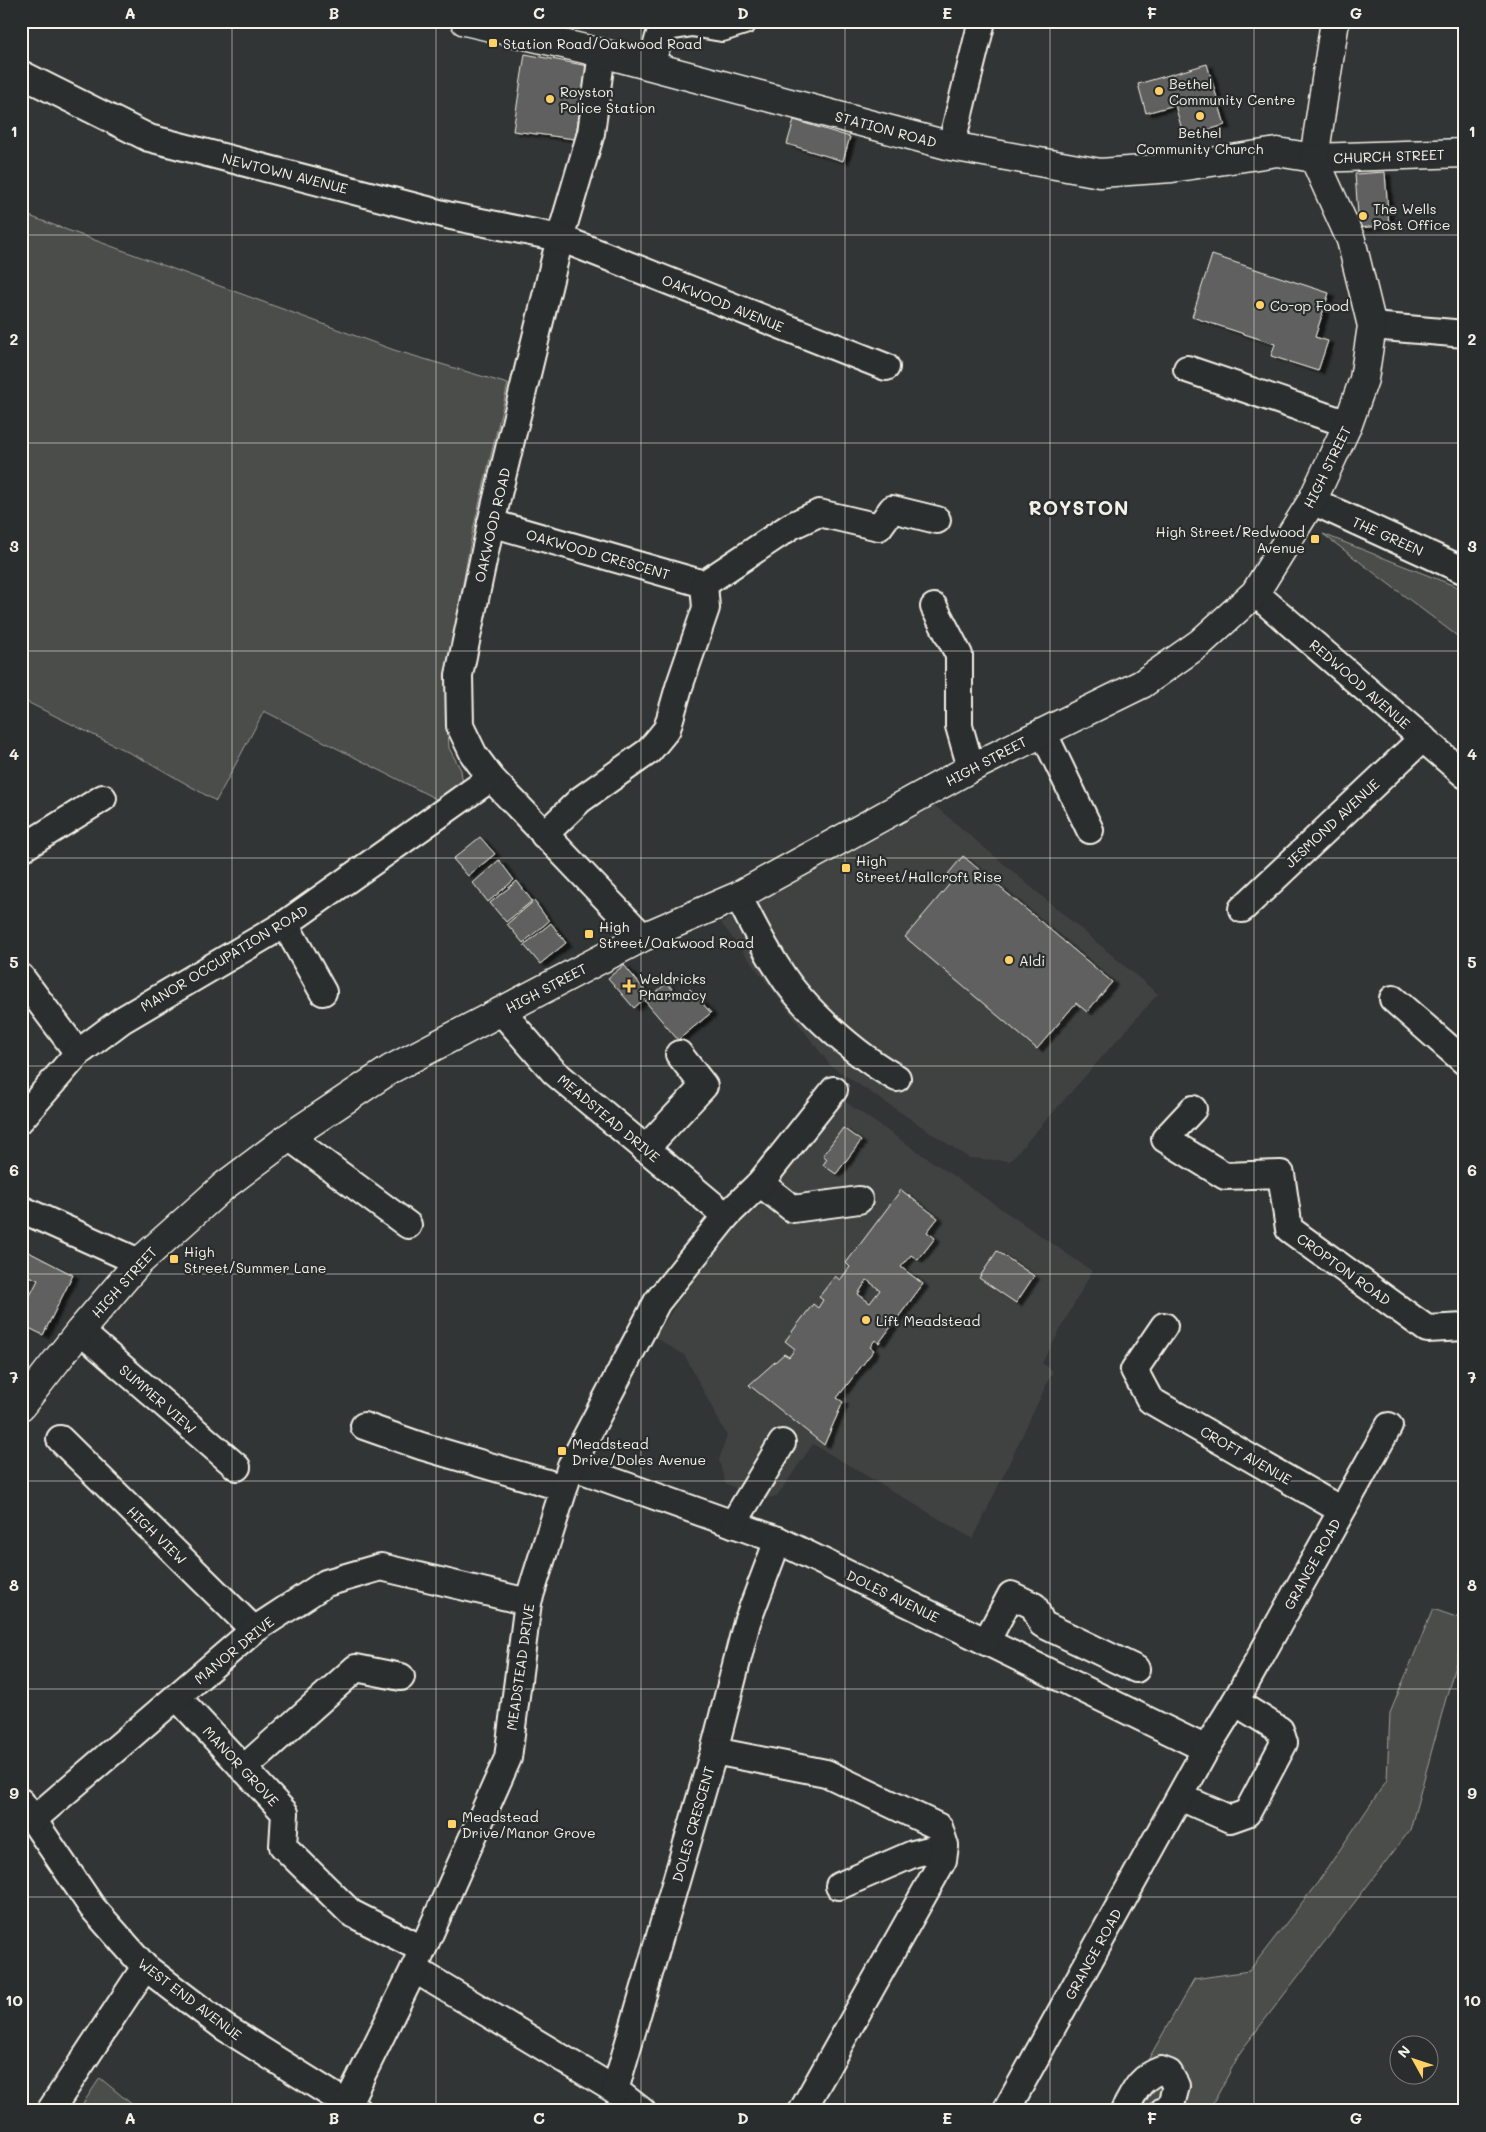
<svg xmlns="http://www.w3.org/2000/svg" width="1486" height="2132" font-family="Mali,sans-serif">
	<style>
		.built { fill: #404242 }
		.green { fill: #4b4d4c; stroke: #a09f9a }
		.building { fill: #5f605f; stroke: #f4f1e8; fill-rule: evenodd; filter: url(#shadow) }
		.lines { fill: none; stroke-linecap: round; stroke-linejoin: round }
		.minor-casing { stroke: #f4f1e8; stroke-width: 30 }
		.major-casing { stroke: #f4f1e8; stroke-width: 31 }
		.minor { stroke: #2a2d2e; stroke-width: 26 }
		.major { stroke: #2a2d2e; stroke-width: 28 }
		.grid { fill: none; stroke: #f4f1e8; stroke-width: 1; stroke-opacity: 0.55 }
		.poi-dot { fill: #ffd166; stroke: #2a2d2e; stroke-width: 2 }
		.labels { text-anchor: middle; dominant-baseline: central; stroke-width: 4.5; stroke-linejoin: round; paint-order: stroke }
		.poi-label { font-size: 14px; fill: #f4f1e8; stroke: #2a2d2e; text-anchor: start }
		.street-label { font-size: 14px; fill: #f4f1e8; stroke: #2a2d2e }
		.district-label { font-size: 19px; font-weight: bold; letter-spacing: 1px; fill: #f4f1e8; stroke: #2a2d2e }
		.neatline { fill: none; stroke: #f4f1e8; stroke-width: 2 }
		.grid-label { font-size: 16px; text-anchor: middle; font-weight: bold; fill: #f4f1e8 }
	</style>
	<defs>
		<filter id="shadow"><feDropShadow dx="5.5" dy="3" stdDeviation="1" flood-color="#0009"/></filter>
	</defs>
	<rect width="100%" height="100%" fill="#323535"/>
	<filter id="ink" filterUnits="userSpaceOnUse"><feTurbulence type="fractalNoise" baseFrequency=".02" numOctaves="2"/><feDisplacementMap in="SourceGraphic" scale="10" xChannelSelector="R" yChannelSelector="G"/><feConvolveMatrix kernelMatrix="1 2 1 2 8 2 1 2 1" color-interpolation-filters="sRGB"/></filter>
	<g filter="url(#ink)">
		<g class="built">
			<path d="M935 806 1158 994 1010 1161 969 1158 831 1066 721 923Z"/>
			<path d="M837 1101H844L1092 1271 1042 1363 1053 1371 973 1539 813 1444 777 1496 759 1500 725 1483 719 1460 727 1436 685 1356 655 1337 678 1302 737 1221 768 1201 775 1177Z"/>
		</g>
		<g class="green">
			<path d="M21 213 394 350 508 384 472 534 445 683 449 748 461 770 463 785 442 802 264 711 216 801 150 763 21 699Z"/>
			<path d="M1323 534 1465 590V642Z"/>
			<path d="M1433 1609 1465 1620V1629L1410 1830 1241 2051 1209 2111H1119L1194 1979 1249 1971 1318 1882 1387 1780 1390 1713Z"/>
			<path d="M100 2078 140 2111H78Z"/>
		</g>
		<g class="building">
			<path d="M525 54 588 66 575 139 513 131Z"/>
			<path d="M1207 64 1225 125 1184 137 1175 105 1146 113 1138 84Z"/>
			<path d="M794 120 850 137 843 161 787 144Z"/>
			<path d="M1385 172 1389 225 1359 228 1355 174Z"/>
			<path d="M1212 255 1329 293 1315 337 1328 341 1318 371 1271 356 1275 344 1192 317Z"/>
			<path d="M480 837 495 854 468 876 453 859Z"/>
			<path d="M963 856 1112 982 1087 1012 1076 1003 1037 1049 905 937 954 879 948 874Z"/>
			<path d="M499 860 514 880 488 902 473 883Z"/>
			<path d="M517 881 532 901 506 922 490 903Z"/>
			<path d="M534 901 549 921 523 943 507 924Z"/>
			<path d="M551 923 566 943 540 964 524 945Z"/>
			<path d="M624 965 649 995 634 1008 608 978Z"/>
			<path d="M667 983 680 998 690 989 711 1013 678 1040 645 1001Z"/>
			<path d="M843 1128 861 1141 836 1174 823 1165 827 1159 823 1155Z"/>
			<path d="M901 1190 938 1218 927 1232 935 1238 918 1260 911 1255 901 1267 923 1284 879 1343 875 1340 870 1347 874 1350 837 1398 843 1402 824 1445 749 1385 784 1354 789 1357 795 1349 785 1341 813 1304 818 1308 823 1300 819 1297 835 1276 840 1280 850 1267 846 1263ZM867 1280 880 1290 870 1303 858 1294Z"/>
			<path d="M21 1248 73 1275 43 1335 21 1324V1313L38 1280 23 1273 21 1276Z"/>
			<path d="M997 1251 1034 1276 1016 1303 979 1278Z"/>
		</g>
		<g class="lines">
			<g class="minor-casing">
				<g id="minor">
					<path d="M602 53 591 133 560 238 491 523 459 675 460 726 474 755 491 778 643 937"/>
					<path d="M651 66 659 37 668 27 692 23 722 28 744 21"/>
					<path d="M21 74 149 138 451 216 560 238 886 367"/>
					<path d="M951 146 982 21"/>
					<path d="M1372 326 1465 334"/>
					<path d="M1187 369 1348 424"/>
					<path d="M1312 501 1465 571"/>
					<path d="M491 523 704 584 791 526 819 513 879 527 892 509 937 520"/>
					<path d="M1255 593 1465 775"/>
					<path d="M934 607 959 655V726L971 768"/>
					<path d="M1043 732 1090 830"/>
					<path d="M544 835 580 800 649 751 667 729 679 687 706 608 704 584"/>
					<path d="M21 849 103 798"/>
					<path d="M738 896C751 921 763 946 779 970 802 1008 858 1057 897 1078"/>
					<path d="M1242 909 1423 738"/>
					<path d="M285 924 323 992"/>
					<path d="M21 977 78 1053"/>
					<path d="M1393 999 1465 1062"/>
					<path d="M1193 1109 1165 1139 1225 1176 1281 1174 1289 1229 1427 1329 1465 1327"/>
					<path d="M21 1119 78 1053 122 1020 285 924 491 778"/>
					<path d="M289 1137 408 1225"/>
					<path d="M645 1149 704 1086 679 1054"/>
					<path d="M760 1183 793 1209 859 1200"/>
					<path d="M21 1209 139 1262"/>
					<path d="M726 1216 760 1183 834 1090"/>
					<path d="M1164 1326 1134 1370 1150 1400 1341 1510"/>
					<path d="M80 1331 237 1467"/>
					<path d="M364 1426 421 1446 564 1488"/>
					<path d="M60 1439 254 1630"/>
					<path d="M571 1466 778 1540 1206 1749"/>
					<path d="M733 1524 782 1443"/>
					<path d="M986 1642 1011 1595 1034 1606 1042 1624 1136 1669"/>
					<path d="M177 1697 285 1813 283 1846 351 1913 422 1949"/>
					<path d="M714 1751 747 1622 778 1540"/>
					<path d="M243 1769 356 1668 401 1677"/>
					<path d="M1180 1797 1230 1819 1247 1813 1284 1743 1280 1730 1235 1702"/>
					<path d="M21 1802 92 1907 145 1967 224 2027 358 2111"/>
					<path d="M33 1820 254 1630 326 1583 381 1567 528 1602"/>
					<path d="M839 1886 913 1854 945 1846"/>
					<path d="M414 1969 615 2090 642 2111"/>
					<path d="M615 2090 714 1751 826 1773 939 1827 945 1846 943 1860 802 2111"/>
					<path d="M347 2105 414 1969 508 1758 528 1602 571 1466 657 1302 726 1216 554 1072 501 1011"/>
					<path d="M50 2111 145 1967"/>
					<path d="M1006 2111 1206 1749 1235 1702 1389 1426"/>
					<path d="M1124 2111C1135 2091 1139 2078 1161 2070L1169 2073 1176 2086 1171 2105 1163 2111"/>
				</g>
			</g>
			<g class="major-casing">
				<g id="major">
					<path d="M465 21 602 53 951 146 1100 173 1172 168 1277 152 1314 158 1465 153"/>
					<path d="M1314 158 1335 21"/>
					<path d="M21 1406 80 1331 139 1262 224 1186 289 1137 391 1069 643 937 738 896 971 768 1142 684 1200 643 1255 593 1312 501 1348 424 1364 379 1372 326 1351 240 1314 158"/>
				</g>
			</g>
			<use href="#minor" class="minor"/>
			<use href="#major" class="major"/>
		</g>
	</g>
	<path class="grid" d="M232 21V2111M436 21V2111M641 21V2111M845 21V2111M1050 21V2111M1254 21V2111M21 235H1465M21 443H1465M21 651H1465M21 858H1465M21 1066H1465M21 1274H1465M21 1481H1465M21 1689H1465M21 1897H1465"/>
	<g class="poi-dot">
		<rect x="488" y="38" width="10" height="10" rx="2.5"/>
		<circle cx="1159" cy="91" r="5"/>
		<circle cx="550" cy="99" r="5"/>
		<circle cx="1200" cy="116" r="5"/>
		<circle cx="1363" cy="216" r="5"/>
		<circle cx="1260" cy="305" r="5"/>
		<rect x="1310" y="534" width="10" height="10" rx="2.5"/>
		<rect x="841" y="863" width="10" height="10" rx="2.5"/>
		<rect x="584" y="929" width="10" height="10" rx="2.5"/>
		<circle cx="1009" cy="960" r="5"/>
		<path d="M626.5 978.5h5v5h5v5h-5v5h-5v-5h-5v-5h5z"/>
		<rect x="169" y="1254" width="10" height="10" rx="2.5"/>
		<circle cx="866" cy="1320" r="5"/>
		<rect x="557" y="1446" width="10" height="10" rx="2.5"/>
		<rect x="447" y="1819" width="10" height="10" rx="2.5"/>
	</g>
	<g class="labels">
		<g class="poi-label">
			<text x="503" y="43">Station Road/Oakwood Road</text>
			<text x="1169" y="83">Bethel<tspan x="1169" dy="16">Community Centre</tspan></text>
			<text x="560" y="91">Royston<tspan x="560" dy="16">Police Station</tspan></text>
			<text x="1200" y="132" text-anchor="middle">Bethel<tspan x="1200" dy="16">Community Church</tspan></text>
			<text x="1373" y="208">The Wells<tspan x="1373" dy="16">Post Office</tspan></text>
			<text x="1270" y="305">Co-op Food</text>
			<text x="1305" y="531" text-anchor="end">High Street/Redwood<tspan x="1305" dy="16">Avenue</tspan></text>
			<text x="856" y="860">High<tspan x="856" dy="16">Street/Hallcroft Rise</tspan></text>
			<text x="599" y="926">High<tspan x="599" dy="16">Street/Oakwood Road</tspan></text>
			<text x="1019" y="960">Aldi</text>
			<text x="639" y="978">Weldricks<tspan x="639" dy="16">Pharmacy</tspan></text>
			<text x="184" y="1251">High<tspan x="184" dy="16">Street/Summer Lane</tspan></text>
			<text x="876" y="1320">Lift Meadstead</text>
			<text x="572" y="1443">Meadstead<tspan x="572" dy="16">Drive/Doles Avenue</tspan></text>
			<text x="462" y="1816">Meadstead<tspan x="462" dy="16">Drive/Manor Grove</tspan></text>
		</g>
		<g class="street-label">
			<text transform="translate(886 129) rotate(15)">STATION ROAD</text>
			<text transform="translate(1389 156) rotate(-2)">CHURCH STREET</text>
			<text transform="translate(285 173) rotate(14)">NEWTOWN AVENUE</text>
			<text transform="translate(723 303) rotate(22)">OAKWOOD AVENUE</text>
			<text transform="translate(1327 467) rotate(-64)">HIGH STREET</text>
			<text transform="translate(492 525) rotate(-77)">OAKWOOD ROAD</text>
			<text transform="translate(1388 536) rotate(24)">THE GREEN</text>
			<text transform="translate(598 554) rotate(16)">OAKWOOD CRESCENT</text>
			<text transform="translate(1360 684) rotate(41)">REDWOOD AVENUE</text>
			<text transform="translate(986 761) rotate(-28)">HIGH STREET</text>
			<text transform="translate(1332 823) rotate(-43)">JESMOND AVENUE</text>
			<text transform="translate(224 958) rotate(-31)">MANOR OCCUPATION ROAD</text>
			<text transform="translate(546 988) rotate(-28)">HIGH STREET</text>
			<text transform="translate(609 1118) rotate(40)">MEADSTEAD DRIVE</text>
			<text transform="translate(1344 1269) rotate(36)">CROPTON ROAD</text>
			<text transform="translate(124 1282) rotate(-48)">HIGH STREET</text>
			<text transform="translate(158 1399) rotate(41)">SUMMER VIEW</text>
			<text transform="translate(1246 1455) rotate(30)">CROFT AVENUE</text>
			<text transform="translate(157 1535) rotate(44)">HIGH VIEW</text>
			<text transform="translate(1312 1564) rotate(-61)">GRANGE ROAD</text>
			<text transform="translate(893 1596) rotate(26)">DOLES AVENUE</text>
			<text transform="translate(234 1650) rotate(-39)">MANOR DRIVE</text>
			<text transform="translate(520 1667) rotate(-82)">MEADSTEAD DRIVE</text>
			<text transform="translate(241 1766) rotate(47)">MANOR GROVE</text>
			<text transform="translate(693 1824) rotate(-74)">DOLES CRESCENT</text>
			<text transform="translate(1093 1954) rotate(-61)">GRANGE ROAD</text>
			<text transform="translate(190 1999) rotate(37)">WEST END AVENUE</text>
		</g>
		<g class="district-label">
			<text x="1079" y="507">ROYSTON</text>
		</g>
	</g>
	<rect width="1486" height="2132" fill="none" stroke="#2a2d2e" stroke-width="55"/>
	<g transform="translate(1414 2060) rotate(310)"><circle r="24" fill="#2a2d2e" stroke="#7b7b78"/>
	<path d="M0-4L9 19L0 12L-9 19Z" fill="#ffd166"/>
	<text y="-8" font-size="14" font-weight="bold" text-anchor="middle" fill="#f4f1e8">N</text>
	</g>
	<rect x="28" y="28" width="1430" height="2076" class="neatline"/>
	<g class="grid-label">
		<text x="130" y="19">A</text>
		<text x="334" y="19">B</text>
		<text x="539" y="19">C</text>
		<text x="743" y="19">D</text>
		<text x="947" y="19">E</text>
		<text x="1152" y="19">F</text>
		<text x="1356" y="19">G</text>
		<text x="14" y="137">1</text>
		<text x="1472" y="137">1</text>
		<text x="14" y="345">2</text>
		<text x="1472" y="345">2</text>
		<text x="14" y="552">3</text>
		<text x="1472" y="552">3</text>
		<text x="14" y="760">4</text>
		<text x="1472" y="760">4</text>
		<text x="14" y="968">5</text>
		<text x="1472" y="968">5</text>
		<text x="14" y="1176">6</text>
		<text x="1472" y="1176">6</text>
		<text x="14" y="1383">7</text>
		<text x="1472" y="1383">7</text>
		<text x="14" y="1591">8</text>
		<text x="1472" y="1591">8</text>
		<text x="14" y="1799">9</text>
		<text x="1472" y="1799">9</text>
		<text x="14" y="2006">10</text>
		<text x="1472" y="2006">10</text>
		<text x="130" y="2124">A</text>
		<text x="334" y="2124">B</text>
		<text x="539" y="2124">C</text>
		<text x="743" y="2124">D</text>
		<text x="947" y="2124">E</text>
		<text x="1152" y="2124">F</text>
		<text x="1356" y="2124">G</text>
	</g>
</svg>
